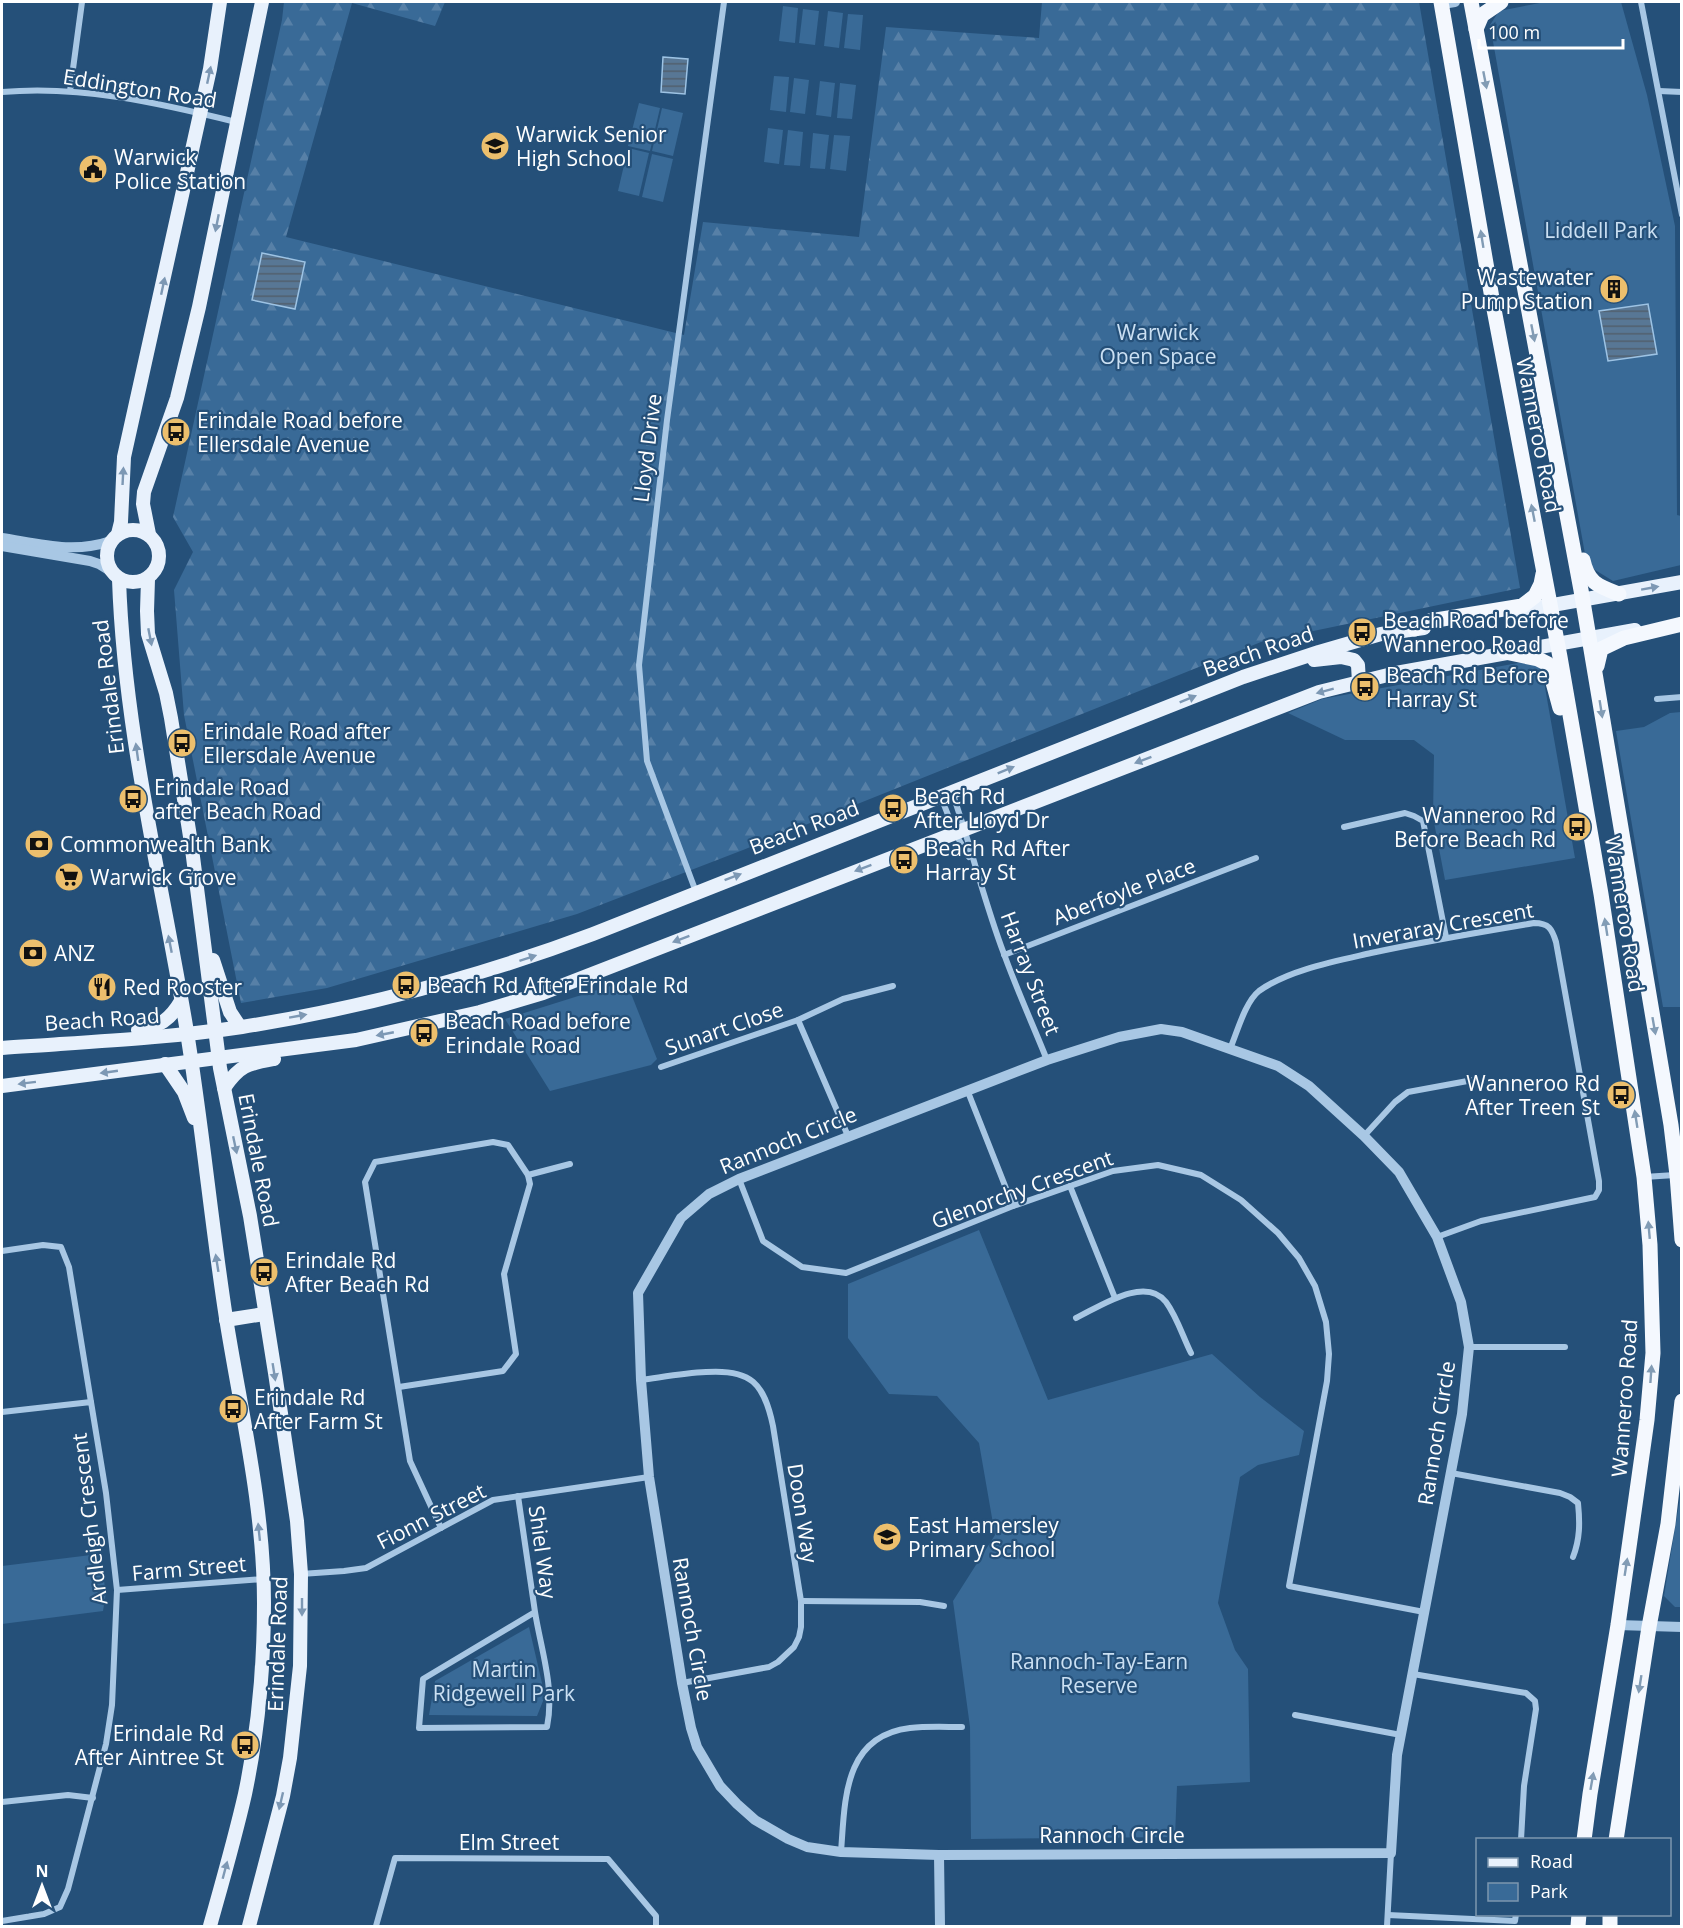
<svg xmlns="http://www.w3.org/2000/svg" width="1683" height="1928" font-family="'Open Sans',sans-serif">
	<style>
		.green { fill: #396a97 }
		.forest { fill: url(#forest-firs) }
		.water { fill: url(#water-rules); stroke: #9dc3e4; stroke-width: 1.5 }
		.lines { fill: none; stroke-linecap: round; stroke-linejoin: round }
		.minor { stroke: #a8c7e4; stroke-width: 6 }
		.tertiary { stroke: #a8c7e4; stroke-width: 10 }
		.primary { stroke: #e8f1fc; stroke-width: 14 }
		.trunk { stroke: #f4f8fe; stroke-width: 15 }
		.oneway { fill: #7d98b4 }
		.oneway2 { fill: #829cb5 }
		.labels { text-anchor: middle; dominant-baseline: central; stroke-width: 4.5; stroke-linejoin: round; paint-order: stroke }
		.street-label { font-size: 21px; fill: #fff; stroke: #255079 }
		.poi-label { font-size: 21px; fill: #fff; stroke: #255079; text-anchor: start }
		.park-label { font-size: 21px; fill: #cbe0f3; stroke: #255079 }
	</style>
	<defs>
		<pattern id="forest-firs" width="22" height="20" patternUnits="userSpaceOnUse" patternTransform="scale(1.5)"><rect width="22" height="20" fill="#396a97"/><path d="M5 1l3.5 6h-7zM16 11l3.5 6h-7z" fill="#5780a7"/></pattern>
		<pattern id="water-rules" width="6" height="5" patternUnits="userSpaceOnUse" patternTransform="scale(1.5)"><rect width="6" height="5" fill="#587795"/><path d="M0 2.5h6" fill="none" stroke="#515f6d"/></pattern>
	</defs>
	<rect width="100%" height="100%" fill="#255079"/>
	<g class="green">
		<path d="M1545 2H1621L1647 95 1675 226 1677 515 1681 516V565L1613 581 1587 565 1490 25 1499 11Z"/>
		<path d="M783 6 798 8 795 43 779 41Z"/>
		<path d="M803 9 819 11 815 45 799 43Z"/>
		<path d="M828 11 843 13 839 48 824 46Z"/>
		<path d="M848 14 863 15 860 50 844 48Z"/>
		<path d="M774 76 789 77 786 112 770 110Z"/>
		<path d="M794 78 809 80 805 114 790 112Z"/>
		<path d="M820 81 835 83 831 117 816 115Z"/>
		<path d="M840 83 856 85 852 119 837 118Z"/>
		<path d="M639 103 660 108 650 151 628 146Z"/>
		<path d="M662 108 683 113 673 156 652 151Z"/>
		<path d="M768 128 783 130 779 164 764 162Z"/>
		<path d="M788 130 803 132 800 166 784 165Z"/>
		<path d="M813 133 829 135 825 169 810 168Z"/>
		<path d="M834 135 850 136 846 171 830 169Z"/>
		<path d="M628 148 649 153 639 196 618 191Z"/>
		<path d="M652 154 673 159 663 202 642 197Z"/>
		<path d="M1540 659 1575 858 1445 880 1433 817 1434 755 1414 740H1345L1288 713 1322 699Z"/>
		<path d="M1681 712V1007H1663L1616 731 1644 727 1670 713Z"/>
		<path d="M626 981 657 1059 651 1065 550 1091 505 1019Z"/>
		<path d="M979 1230 1048 1400 1212 1354 1260 1397 1304 1431 1299 1455 1258 1465 1240 1477 1218 1603 1235 1650 1248 1669 1250 1782 1177 1786 1175 1837 971 1839 970 1727 953 1601 995 1535 979 1443 937 1396 889 1394 848 1338V1284Z"/>
		<path d="M1680 1498 1682 1607H1675L1664 1596Z"/>
		<path d="M99 1554 106 1592 103 1611 2 1624V1566Z"/>
		<path d="M529 1627 545 1696 537 1716 429 1715 435 1681Z"/>
	</g>
	<path class="forest" d="M284 2H445L435 26 352 3 286 237 684 335 703 222 859 237 886 27 1039 38 1042 2H1419L1520 588 1261 642 743 850 577 914 327 988 241 1003 184 715 174 590 193 552 173 517 282 20Z"/>
	<g class="water">
		<path d="M663 57 688 59 685 94 661 92Z"/>
		<path d="M262 253 305 262 295 309 252 300Z"/>
		<path d="M1648 304 1657 354 1608 361 1599 311Z"/>
	</g>
	<g class="lines">
		<g class="minor">
			<path d="M1641 2 1682 215"/>
			<path d="M70 91 82 2"/>
			<path d="M1659 91 1682 92"/>
			<path d="M2 92C81 85 159 103 236 122"/>
			<path d="M1657 699 1682 697"/>
			<path d="M952 792C971 846 984 901 1004 954 1017 990 1033 1025 1047 1060"/>
			<path d="M941 797 955 833 969 857"/>
			<path d="M1344 827 1405 813 1414 816 1423 821 1446 937"/>
			<path d="M696 892 647 761 639 665 667 420 724 2"/>
			<path d="M1004 955 1256 858"/>
			<path d="M798 1020 848 1136"/>
			<path d="M1230 1049C1237 1033 1245 1002 1259 991 1288 970 1336 961 1371 953 1426 941 1480 932 1534 923 1549 923 1552 929 1556 942L1599 1181V1190L1595 1197 1481 1221 1437 1237"/>
			<path d="M661 1067 798 1020 843 999 893 986"/>
			<path d="M968 1092 1013 1206"/>
			<path d="M1364 1136 1395 1102 1408 1092 1473 1080"/>
			<path d="M528 1175 570 1164"/>
			<path d="M1644 1177 1675 1175"/>
			<path d="M739 1179 763 1241 802 1267 846 1273 1013 1206 1113 1171 1158 1165 1201 1175 1241 1200 1278 1233 1299 1258 1315 1286 1326 1322 1329 1354 1327 1381 1289 1586 1424 1612"/>
			<path d="M1070 1186 1115 1298"/>
			<path d="M2 1251 43 1245 61 1247 69 1267 91 1402"/>
			<path d="M1076 1318C1099 1307 1145 1275 1166 1302 1177 1317 1183 1337 1191 1353"/>
			<path d="M1469 1347H1565"/>
			<path d="M641 1380C663 1377 684 1373 706 1372 751 1369 764 1383 773 1426L801 1601V1627L799 1637 794 1647 778 1662 769 1667 682 1683"/>
			<path d="M399 1387 503 1371 516 1354 504 1274 530 1184 528 1175 508 1145 493 1142 375 1162 365 1182 410 1461 441 1528"/>
			<path d="M2 1412 91 1402 106 1493 117 1590 112 1705 106 1744 68 1889 60 1907 44 1914 2 1921"/>
			<path d="M1451 1473 1560 1493 1570 1497 1578 1503C1580 1523 1580 1539 1573 1557"/>
			<path d="M518 1496C524 1535 529 1573 535 1612 541 1650 555 1688 547 1727L419 1728 423 1679 535 1612"/>
			<path d="M301 1574 344 1571 366 1568 493 1500 649 1477"/>
			<path d="M117 1590 263 1579"/>
			<path d="M801 1601 920 1602 944 1606"/>
			<path d="M1413 1674 1526 1693 1535 1701 1536 1709 1524 1786 1521 1840"/>
			<path d="M1295 1715 1401 1735"/>
			<path d="M2 1802 68 1795 93 1798"/>
			<path d="M841 1852C845 1801 843 1736 910 1728 927 1726 945 1727 962 1727"/>
			<path d="M1388 1915 1515 1921 1516 1914"/>
			<path d="M376 1926 395 1858 608 1859 656 1916V1926"/>
			<path d="M1387 1926 1391 1853"/>
		</g>
		<g class="tertiary">
			<path d="M1442 4 1455 2"/>
			<path d="M2 538C40 544 73 554 111 541"/>
			<path d="M2 546 90 561 99 564 112 572"/>
			<path d="M1161 1029 1182 1032 1278 1066 1309 1086 1364 1136 1399 1172 1437 1237 1461 1302 1469 1347 1462 1414 1397 1755 1391 1853 939 1855 841 1852 807 1847 788 1839 755 1820 737 1804 720 1786 697 1747 691 1728 682 1683 649 1477 641 1380 638 1293 681 1218 709 1194 739 1179 1047 1060 1119 1037Z"/>
			<path d="M1618 1625 1682 1627"/>
			<path d="M939 1855 940 1926"/>
		</g>
		<g class="primary">
			<circle cx="133" cy="556" r="26"/>
			<path d="M118 534 121 522 124 457 210 69 220 2"/>
			<path d="M149 534 143 504 144 492 177 398 199 307 262 2"/>
			<path d="M119 579C124 730 161 877 186 1026 202 1123 211 1221 226 1318 241 1412 264 1507 264 1603 264 1667 258 1732 245 1794 235 1838 222 1883 210 1926"/>
			<path d="M148 579 147 611 148 634 166 693 171 718 192 849 220 1068 250 1216 275 1373 297 1521 301 1574 300 1666 290 1758 283 1796 249 1926"/>
			<path d="M1514 612 1682 582"/>
			<path d="M1314 660 1341 657 1354 660 1358 665 1359 682"/>
			<path d="M213 960 230 1012 240 1027"/>
			<path d="M138 1030C159 1027 170 1020 181 1001"/>
			<path d="M2 1048C21 1046 41 1046 60 1044 121 1040 182 1036 242 1027 361 1008 479 977 593 934L1243 677 1319 652 1381 634 1424 628"/>
			<path d="M165 1064 184 1092 194 1118"/>
			<path d="M2 1086 356 1040 480 1012 543 993 1319 692 1396 673 1635 630"/>
			<path d="M224 1088C240 1065 247 1064 274 1059"/>
			<path d="M226 1320 264 1314"/>
		</g>
		<g class="trunk">
			<path d="M1441 2 1493 304 1560 657 1601 894 1644 1177 1650 1245 1653 1353 1647 1420 1618 1625 1590 1794 1584 1840"/>
			<path d="M1471 2 1581 590 1671 1125 1677 1175 1682 1240"/>
			<path d="M1476 29 1482 15 1501 2"/>
			<path d="M1583 560C1588 583 1598 586 1619 594"/>
			<path d="M1415 629 1430 621 1522 606 1535 596 1541 584 1543 574"/>
			<path d="M1505 652 1538 659 1548 664 1560 708"/>
			<path d="M1597 666 1601 649 1624 638 1682 624"/>
			<path d="M1616 1840 1649 1627 1668 1524 1682 1401"/>
			<path d="M1578 1926 1579 1914"/>
			<path d="M1610 1926V1914"/>
		</g>
	</g>
	<defs><path id="oneway-solid" d="M-6-.8H1V-3.2L6.5 0L1 3.2V.8H-6Z" transform="scale(1.5)"/></defs>
	<g class="oneway">
		<use href="#oneway-solid" transform="translate(209 75) rotate(-78)"/>
		<use href="#oneway-solid" transform="translate(217 223) rotate(101)"/>
		<use href="#oneway-solid" transform="translate(163 286) rotate(-78)"/>
		<use href="#oneway-solid" transform="translate(123 476) rotate(-87)"/>
		<use href="#oneway-solid" transform="translate(1650 588) rotate(-10)"/>
		<use href="#oneway-solid" transform="translate(150 637) rotate(79)"/>
		<use href="#oneway-solid" transform="translate(1325 691) rotate(165)"/>
		<use href="#oneway-solid" transform="translate(1188 699) rotate(-22)"/>
		<use href="#oneway-solid" transform="translate(137 752) rotate(-98)"/>
		<use href="#oneway-solid" transform="translate(1143 760) rotate(159)"/>
		<use href="#oneway-solid" transform="translate(1006 770) rotate(-22)"/>
		<use href="#oneway-solid" transform="translate(863 868) rotate(159)"/>
		<use href="#oneway-solid" transform="translate(733 877) rotate(-21)"/>
		<use href="#oneway-solid" transform="translate(681 939) rotate(159)"/>
		<use href="#oneway-solid" transform="translate(170 944) rotate(-101)"/>
		<use href="#oneway-solid" transform="translate(528 958) rotate(-18)"/>
		<use href="#oneway-solid" transform="translate(298 1016) rotate(-10)"/>
		<use href="#oneway-solid" transform="translate(385 1034) rotate(169)"/>
		<use href="#oneway-solid" transform="translate(109 1072) rotate(172)"/>
		<use href="#oneway-solid" transform="translate(27 1083) rotate(173)"/>
		<use href="#oneway-solid" transform="translate(235 1145) rotate(78)"/>
		<use href="#oneway-solid" transform="translate(217 1263) rotate(-99)"/>
		<use href="#oneway-solid" transform="translate(274 1372) rotate(81)"/>
		<use href="#oneway-solid" transform="translate(259 1532) rotate(-96)"/>
		<use href="#oneway-solid" transform="translate(302 1607) rotate(90)"/>
		<use href="#oneway-solid" transform="translate(281 1801) rotate(103)"/>
		<use href="#oneway-solid" transform="translate(225 1870) rotate(-75)"/>
	</g>
	<g class="oneway2">
		<use href="#oneway-solid" transform="translate(1485 80) rotate(79)"/>
		<use href="#oneway-solid" transform="translate(1482 239) rotate(-99)"/>
		<use href="#oneway-solid" transform="translate(1533 333) rotate(79)"/>
		<use href="#oneway-solid" transform="translate(1533 513) rotate(-101)"/>
		<use href="#oneway-solid" transform="translate(1601 709) rotate(81)"/>
		<use href="#oneway-solid" transform="translate(1606 927) rotate(-99)"/>
		<use href="#oneway-solid" transform="translate(1654 1026) rotate(80)"/>
		<use href="#oneway-solid" transform="translate(1636 1119) rotate(-99)"/>
		<use href="#oneway-solid" transform="translate(1649 1230) rotate(-95)"/>
		<use href="#oneway-solid" transform="translate(1651 1374) rotate(-86)"/>
		<use href="#oneway-solid" transform="translate(1626 1567) rotate(-81)"/>
		<use href="#oneway-solid" transform="translate(1640 1684) rotate(99)"/>
		<use href="#oneway-solid" transform="translate(1592 1781) rotate(-80)"/>
	</g>
	<defs>
		<g id="school-disc" transform="scale(1.5)"><circle r="9.5" fill="#ecbf6d" stroke="#255079"/><path d="M0-5L7-2L0 1L-7-2ZM-4 1L0 2.5L4 1V4Q0 6-4 4Z" fill="#111"/></g>
		<g id="civic-disc" transform="scale(1.5)"><circle r="9.5" fill="#ecbf6d" stroke="#255079"/><path d="M-.6-6.5H3V-4.5H.6V-3L4-1V1h2V6H-6V1h2V-1L-.6-3ZM-1.2 2.5V6h2.4V2.5Z" fill="#111"/></g>
		<g id="building-disc" transform="scale(1.5)"><circle r="9.5" fill="#ecbf6d" stroke="#255079"/><path d="M-4-6H4V6H1V3H-1V6H-4ZM-2.5-4.3h1.7v1.8h-1.7ZM.8-4.3h1.7v1.8H.8ZM-2.5-1h1.7V.8h-1.7ZM.8-1h1.7V.8H.8Z" fill="#111"/></g>
		<g id="bus-disc" transform="scale(1.5)"><circle r="9.5" fill="#ecbf6d" stroke="#255079"/><path d="M-5-6H5V4H4V6H2V4H-2V6H-4V4H-5ZM-3.5-4V0h7V-4ZM-3.5 1.2v1.5H-2V1.2ZM2 1.2v1.5H3.5V1.2Z" fill="#111"/></g>
		<g id="bank-disc" transform="scale(1.5)"><circle r="9.5" fill="#ecbf6d" stroke="#255079"/><path d="M-6-4H6V4H-6ZM0-2.3a2.3 2.3 0 1 0 0 4.6a2.3 2.3 0 1 0 0-4.6Z" fill="#111"/></g>
		<g id="supermarket-disc" transform="scale(1.5)"><circle r="9.5" fill="#ecbf6d" stroke="#255079"/><path d="M-6-5.5h2.5l.6 2H6L4.5 2H-2.5L-4.4-4H-6ZM-1.5 3.2a1.3 1.3 0 1 0 .1 0ZM3 3.2a1.3 1.3 0 1 0 .1 0Z" fill="#111"/></g>
		<g id="restaurant-disc" transform="scale(1.5)"><circle r="9.5" fill="#ecbf6d" stroke="#255079"/><path d="M-5-6h1v4h1v-4h1v4h1v-4h1v5L-1.5 .5V6h-2V.5L-5-1ZM5-6V6H3V1.5H1.5Q1.5-4 5-6Z" fill="#111"/></g>
	</defs>
	<g fill-rule="evenodd">
		<use href="#school-disc" x="495" y="146"/>
		<use href="#civic-disc" x="93" y="169"/>
		<use href="#building-disc" x="1614" y="289"/>
		<use href="#bus-disc" x="176" y="432"/>
		<use href="#bus-disc" x="1362" y="632"/>
		<use href="#bus-disc" x="1365" y="687"/>
		<use href="#bus-disc" x="182" y="743"/>
		<use href="#bus-disc" x="133" y="799"/>
		<use href="#bus-disc" x="893" y="808"/>
		<use href="#bus-disc" x="1577" y="827"/>
		<use href="#bank-disc" x="39" y="844"/>
		<use href="#bus-disc" x="904" y="860"/>
		<use href="#supermarket-disc" x="69" y="877"/>
		<use href="#bank-disc" x="33" y="953"/>
		<use href="#bus-disc" x="406" y="985"/>
		<use href="#restaurant-disc" x="102" y="987"/>
		<use href="#bus-disc" x="424" y="1033"/>
		<use href="#bus-disc" x="1621" y="1095"/>
		<use href="#bus-disc" x="264" y="1272"/>
		<use href="#bus-disc" x="233" y="1409"/>
		<use href="#school-disc" x="887" y="1537"/>
		<use href="#bus-disc" x="245" y="1745"/>
	</g>
	<g class="labels">
		<g class="street-label">
			<text transform="translate(140 88) rotate(9)">Eddington Road</text>
			<text transform="translate(1539 435) rotate(79)">Wanneroo Road</text>
			<text transform="translate(647 448) rotate(-83)">Lloyd Drive</text>
			<text transform="translate(1258 651) rotate(-19)">Beach Road</text>
			<text transform="translate(108 687) rotate(-97)">Erindale Road</text>
			<text transform="translate(804 827) rotate(-21)">Beach Road</text>
			<text transform="translate(1124 891) rotate(-21)">Aberfoyle Place</text>
			<text transform="translate(1625 914) rotate(81)">Wanneroo Road</text>
			<text transform="translate(1443 925) rotate(-10)">Inveraray Crescent</text>
			<text transform="translate(1031 973) rotate(69)">Harray Street</text>
			<text transform="translate(102 1019) rotate(-4)">Beach Road</text>
			<text transform="translate(724 1028) rotate(-19)">Sunart Close</text>
			<text transform="translate(788 1140) rotate(-22)">Rannoch Circle</text>
			<text transform="translate(259 1160) rotate(79)">Erindale Road</text>
			<text transform="translate(1022 1189) rotate(-20)">Glenorchy Crescent</text>
			<text transform="translate(1624 1398) rotate(-86)">Wanneroo Road</text>
			<text transform="translate(1436 1433) rotate(-81)">Rannoch Circle</text>
			<text transform="translate(803 1513) rotate(81)">Doon Way</text>
			<text transform="translate(431 1516) rotate(-27)">Fionn Street</text>
			<text transform="translate(89 1519) rotate(-97)">Ardleigh Crescent</text>
			<text transform="translate(543 1552) rotate(82)">Shiel Way</text>
			<text transform="translate(189 1568) rotate(-5)">Farm Street</text>
			<text transform="translate(693 1629) rotate(80)">Rannoch Circle</text>
			<text transform="translate(277 1644) rotate(-88)">Erindale Road</text>
			<text x="1112" y="1835">Rannoch Circle</text>
			<text x="509" y="1842">Elm Street</text>
		</g>
		<g class="poi-label">
			<text x="516" y="134">Warwick Senior<tspan x="516" dy="24">High School</tspan></text>
			<text x="114" y="157">Warwick<tspan x="114" dy="24">Police Station</tspan></text>
			<text x="1593" y="277" text-anchor="end">Wastewater<tspan x="1593" dy="24">Pump Station</tspan></text>
			<text x="197" y="420">Erindale Road before<tspan x="197" dy="24">Ellersdale Avenue</tspan></text>
			<text x="1383" y="620">Beach Road before<tspan x="1383" dy="24">Wanneroo Road</tspan></text>
			<text x="1386" y="675">Beach Rd Before<tspan x="1386" dy="24">Harray St</tspan></text>
			<text x="203" y="731">Erindale Road after<tspan x="203" dy="24">Ellersdale Avenue</tspan></text>
			<text x="154" y="787">Erindale Road<tspan x="154" dy="24">after Beach Road</tspan></text>
			<text x="914" y="796">Beach Rd<tspan x="914" dy="24">After Lloyd Dr</tspan></text>
			<text x="1556" y="815" text-anchor="end">Wanneroo Rd<tspan x="1556" dy="24">Before Beach Rd</tspan></text>
			<text x="60" y="844">Commonwealth Bank</text>
			<text x="925" y="848">Beach Rd After<tspan x="925" dy="24">Harray St</tspan></text>
			<text x="90" y="877">Warwick Grove</text>
			<text x="54" y="953">ANZ</text>
			<text x="427" y="985">Beach Rd After Erindale Rd</text>
			<text x="123" y="987">Red Rooster</text>
			<text x="445" y="1021">Beach Road before<tspan x="445" dy="24">Erindale Road</tspan></text>
			<text x="1600" y="1083" text-anchor="end">Wanneroo Rd<tspan x="1600" dy="24">After Treen St</tspan></text>
			<text x="285" y="1260">Erindale Rd<tspan x="285" dy="24">After Beach Rd</tspan></text>
			<text x="254" y="1397">Erindale Rd<tspan x="254" dy="24">After Farm St</tspan></text>
			<text x="908" y="1525">East Hamersley<tspan x="908" dy="24">Primary School</tspan></text>
			<text x="224" y="1733" text-anchor="end">Erindale Rd<tspan x="224" dy="24">After Aintree St</tspan></text>
		</g>
		<g class="park-label">
			<text x="1601" y="230">Liddell Park</text>
			<text x="1158" y="332">Warwick<tspan x="1158" dy="24">Open Space</tspan></text>
			<text x="1099" y="1661">Rannoch-Tay-Earn<tspan x="1099" dy="24">Reserve</tspan></text>
			<text x="504" y="1669">Martin<tspan x="504" dy="24">Ridgewell Park</tspan></text>
		</g>
	</g>
	<rect width="1683" height="1928" fill="none" stroke="#ffffff" stroke-width="6"/>
	<rect x="1476" y="1838" width="195" height="78" fill="#255079" stroke="#7c96af" stroke-width="1.5"/>
	<rect x="1488" y="1858" width="30" height="9" fill="#e8f1fc" stroke="#7c96af" stroke-width="1.5"/>
	<text x="1530" y="1868" font-size="18" fill="#ffffff">Road</text>
	<rect x="1488" y="1883" width="30" height="18" fill="#396a97" stroke="#7c96af" stroke-width="1.5"/>
	<text x="1530" y="1898" font-size="18" fill="#ffffff">Park</text>
	<g transform="translate(42 1886)" stroke="#255079" stroke-width="4.5" paint-order="stroke">
	<path d="M0-4.5L10 22L0 15L-10 22Z" fill="#ffffff"/>
	<text y="-9" font-size="16" font-weight="bold" text-anchor="middle" fill="#ffffff">N</text>
	</g>
	<path d="M1479 39v9h144v-9" fill="none" stroke="#ffffff" stroke-width="3"/>
	<text x="1488" y="39" font-size="18" fill="#ffffff" stroke="#255079" stroke-width="4.5" paint-order="stroke">100 m</text>
</svg>
